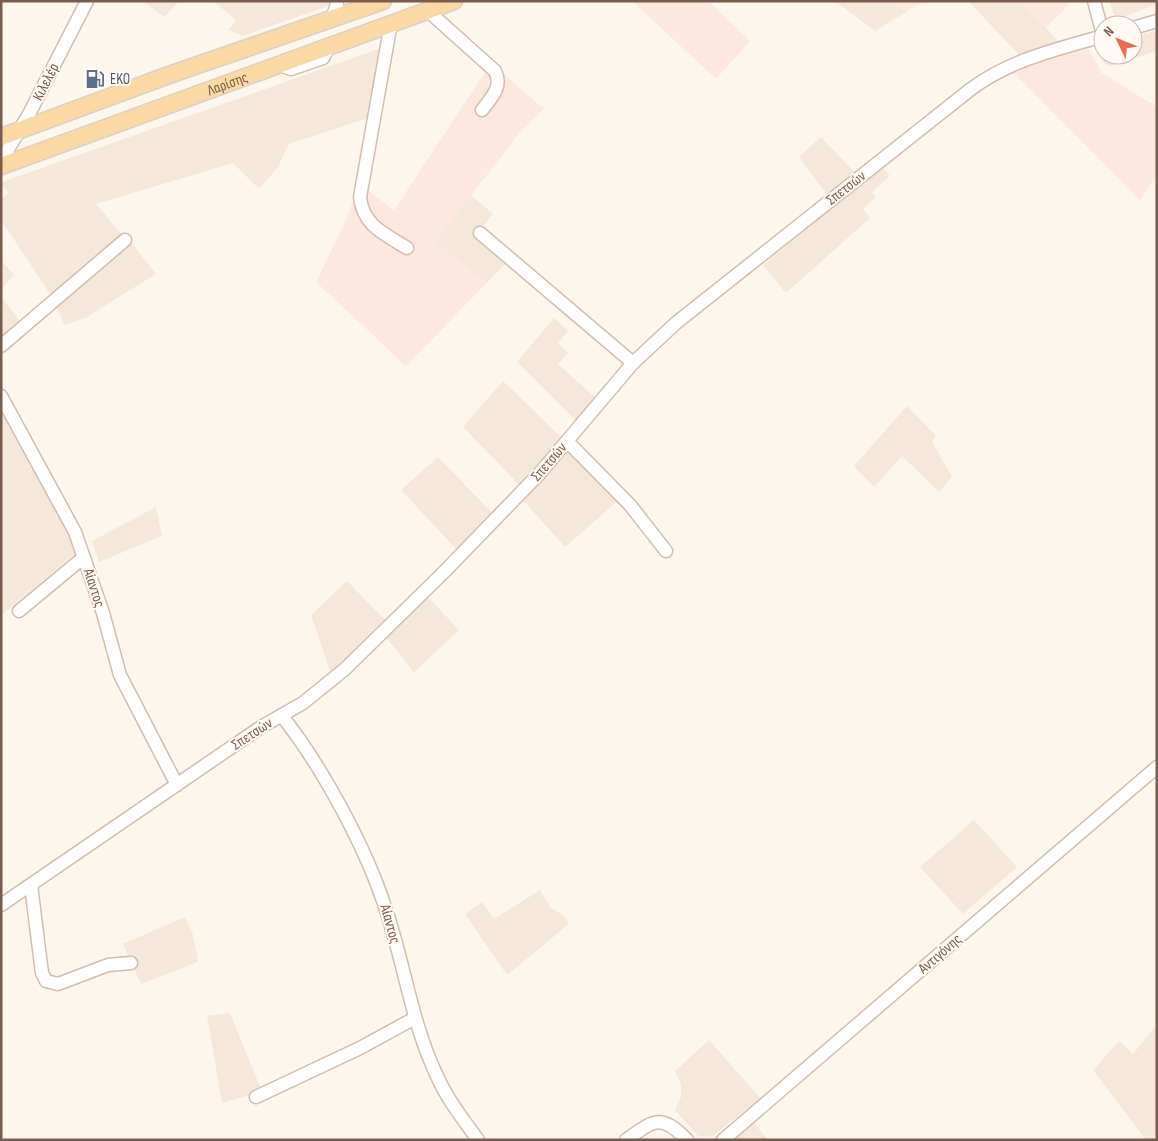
<svg xmlns="http://www.w3.org/2000/svg" width="1158" height="1141" font-family="'Sofia Sans Condensed',sans-serif">
	<style>
		.residential { fill: #f5e8da }
		.commercial { fill: #fde8e0 }
		.lines { fill: none; stroke-linecap: round; stroke-linejoin: round }
		.minor-casing { stroke: #d1beb0; stroke-width: 15 }
		.major-casing { stroke: #dad1cd; stroke-width: 19 }
		.minor { stroke: #fff; stroke-width: 12 }
		.major { stroke: #fbd9a5; stroke-width: 16 }
		.labels { text-anchor: middle; dominant-baseline: central; stroke-width: 4; stroke-linejoin: round; paint-order: stroke }
		.service-label { font-size: 15px; fill: #4e5e75; stroke: #fffaf3; text-anchor: start }
		.street-label { font-size: 15px; fill: #7a5c4d; stroke: #fffaf3 }
	</style>
	<rect width="100%" height="100%" fill="#fdf6ec"/>
	<g class="residential">
		<path d="M143 1H179L164 17Z"/>
		<path d="M213 1H343L242 36 229 30 236 20Z"/>
		<path d="M835 1H891L906 12 875 31Z"/>
		<path d="M968 1H1019L1043 24 1060 44 1021 57Z"/>
		<path d="M1109 1H1157V4L1116 20Z"/>
		<path d="M1157 30V51L1109 66 1104 63 1098 50 1103 48V55H1133V38Z"/>
		<path d="M381 48 371 117 289 144 278 167 259 189 233 163 96 204 124 237 52 297 1 220V199L9 193 1 185 2 182Z"/>
		<path d="M821 137 858 176 830 199 799 157Z"/>
		<path d="M882 167 890 176 872 192 876 197 863 209 870 218 786 293 763 265Z"/>
		<path d="M470 194 493 214 475 237 506 263 487 283 435 243Z"/>
		<path d="M130 241 156 274 85 318 64 325 56 304Z"/>
		<path d="M1 261 14 274 1 290Z"/>
		<path d="M1 297 21 322 1 340Z"/>
		<path d="M554 318 568 331 558 343 568 353 558 364 598 400 578 423 517 362Z"/>
		<path d="M503 381 564 440 522 488 463 427Z"/>
		<path d="M1 403 69 529 77 552 1 615Z"/>
		<path d="M907 406 936 436 932 442 952 477 939 492 902 456 874 487 854 466Z"/>
		<path d="M568 447 620 499 565 547 522 499Z"/>
		<path d="M438 457 495 516 459 552 401 490Z"/>
		<path d="M156 507 162 536 99 562 92 541Z"/>
		<path d="M347 581 387 622 332 677 311 615Z"/>
		<path d="M427 596 459 630 414 672 385 636Z"/>
		<path d="M974 820 1017 867 963 914 920 867Z"/>
		<path d="M540 890 550 907 564 916 569 924 507 975 465 914 482 902 494 919Z"/>
		<path d="M185 917 193 935 198 962 141 984 123 944Z"/>
		<path d="M230 1013 261 1089 253 1094 222 1103 207 1016Z"/>
		<path d="M1157 1024V1140H1146L1093 1070 1119 1041 1133 1054Z"/>
		<path d="M709 1040 760 1098 713 1136 699 1137 675 1110 681 1097V1084L675 1071Z"/>
		<path d="M754 1123 768 1140H734Z"/>
	</g>
	<g class="commercial">
		<path d="M632 1H708L750 41 716 79Z"/>
		<path d="M891 1H924L906 12Z"/>
		<path d="M1019 1H1066L1069 5 1046 27Z"/>
		<path d="M1088 48 1102 73 1157 107V175L1140 200 1014 73 1023 68Z"/>
		<path d="M491 63 544 109 520 132 435 242 487 283 406 366 316 282 346 220 359 184 394 210Z"/>
	</g>
	<g class="lines">
		<g class="minor-casing">
			<g id="minor">
				<path d="M1094 1 1103 35"/>
				<path d="M427 10 495 71C503 87 491 98 482 110"/>
				<path d="M332 19 337 4"/>
				<path d="M391 23 360 197C363 226 385 234 407 248"/>
				<path d="M1133 28 1157 21"/>
				<path d="M277 64 291 69 323 58 330 45"/>
				<path d="M1 161 29 114 87 1"/>
				<path d="M480 233 633 363"/>
				<path d="M1 346 125 240"/>
				<path d="M1 396 75 532 103 613 120 675 177 785"/>
				<path d="M567 441 630 505 666 551"/>
				<path d="M19 611 84 557"/>
				<path d="M282 716C323 768 367 849 387 913 405 967 412 1024 437 1076 447 1099 463 1119 478 1140"/>
				<path d="M31 885 42 973 46 981 58 984 108 965 131 963"/>
				<path d="M1 905 261 727 303 703 345 669 444 572 539 474 633 363 676 323 971 89C1010 60 1057 49 1103 36"/>
				<path d="M256 1097 360 1048 415 1018"/>
				<path d="M626 1140C654 1120 661 1113 687 1140"/>
				<path d="M723 1140 1157 767"/>
			</g>
		</g>
		<g class="major-casing">
			<g id="major">
				<path d="M1 137 169 75 383 1"/>
				<path id="s1" d="M1 166 454 1"/>
			</g>
		</g>
		<use href="#minor" class="minor"/>
		<use href="#major" class="major"/>
	</g>
	<defs>
		<g id="fuel-bare" transform="scale(1.5)"><path d="M-5.5-6h7V0h2V4h1.3V-2.5L3-4.5l.8-.8L6-3V5H2.5V1h-1V6h-7ZM-4.2-4.7v3.2H.2V-4.7Z" fill="#5c6f8a" stroke="#fffaf3" stroke-width="2.5" paint-order="stroke"/></g>
	</defs>
	<g fill-rule="evenodd">
		<use href="#fuel-bare" x="95" y="79"/>
	</g>
	<g class="labels">
		<g class="service-label">
			<text x="110" y="79">EKO</text>
		</g>
		<g class="street-label">
			<text transform="translate(46 82) rotate(-63)">Κιλελέρ</text>
			<text stroke="none"><textPath href="#s1" startOffset="241">Λαρίσης</textPath></text>
			<text transform="translate(846 188) rotate(-38)">Σπετσών</text>
			<text transform="translate(549 462) rotate(-49)">Σπετσών</text>
			<text transform="translate(94 588) rotate(72)">Αίαντος</text>
			<text transform="translate(252 734) rotate(-33)">Σπετσών</text>
			<text transform="translate(390 924) rotate(74)">Αίαντος</text>
			<text transform="translate(940 954) rotate(-41)">Αντιγόνης</text>
		</g>
	</g>
	<rect width="1158" height="1141" fill="none" stroke="#7a5c4d" stroke-width="5"/>
	<g transform="translate(1118 40) rotate(313)"><circle r="24" fill="#fffaf3" stroke="#cabbb1"/>
	<path d="M0-4L9 19L0 12L-9 19Z" fill="#e76f51"/>
	<text y="-8" font-size="14" font-weight="bold" text-anchor="middle" fill="#7a5c4d">N</text>
	</g>
</svg>
